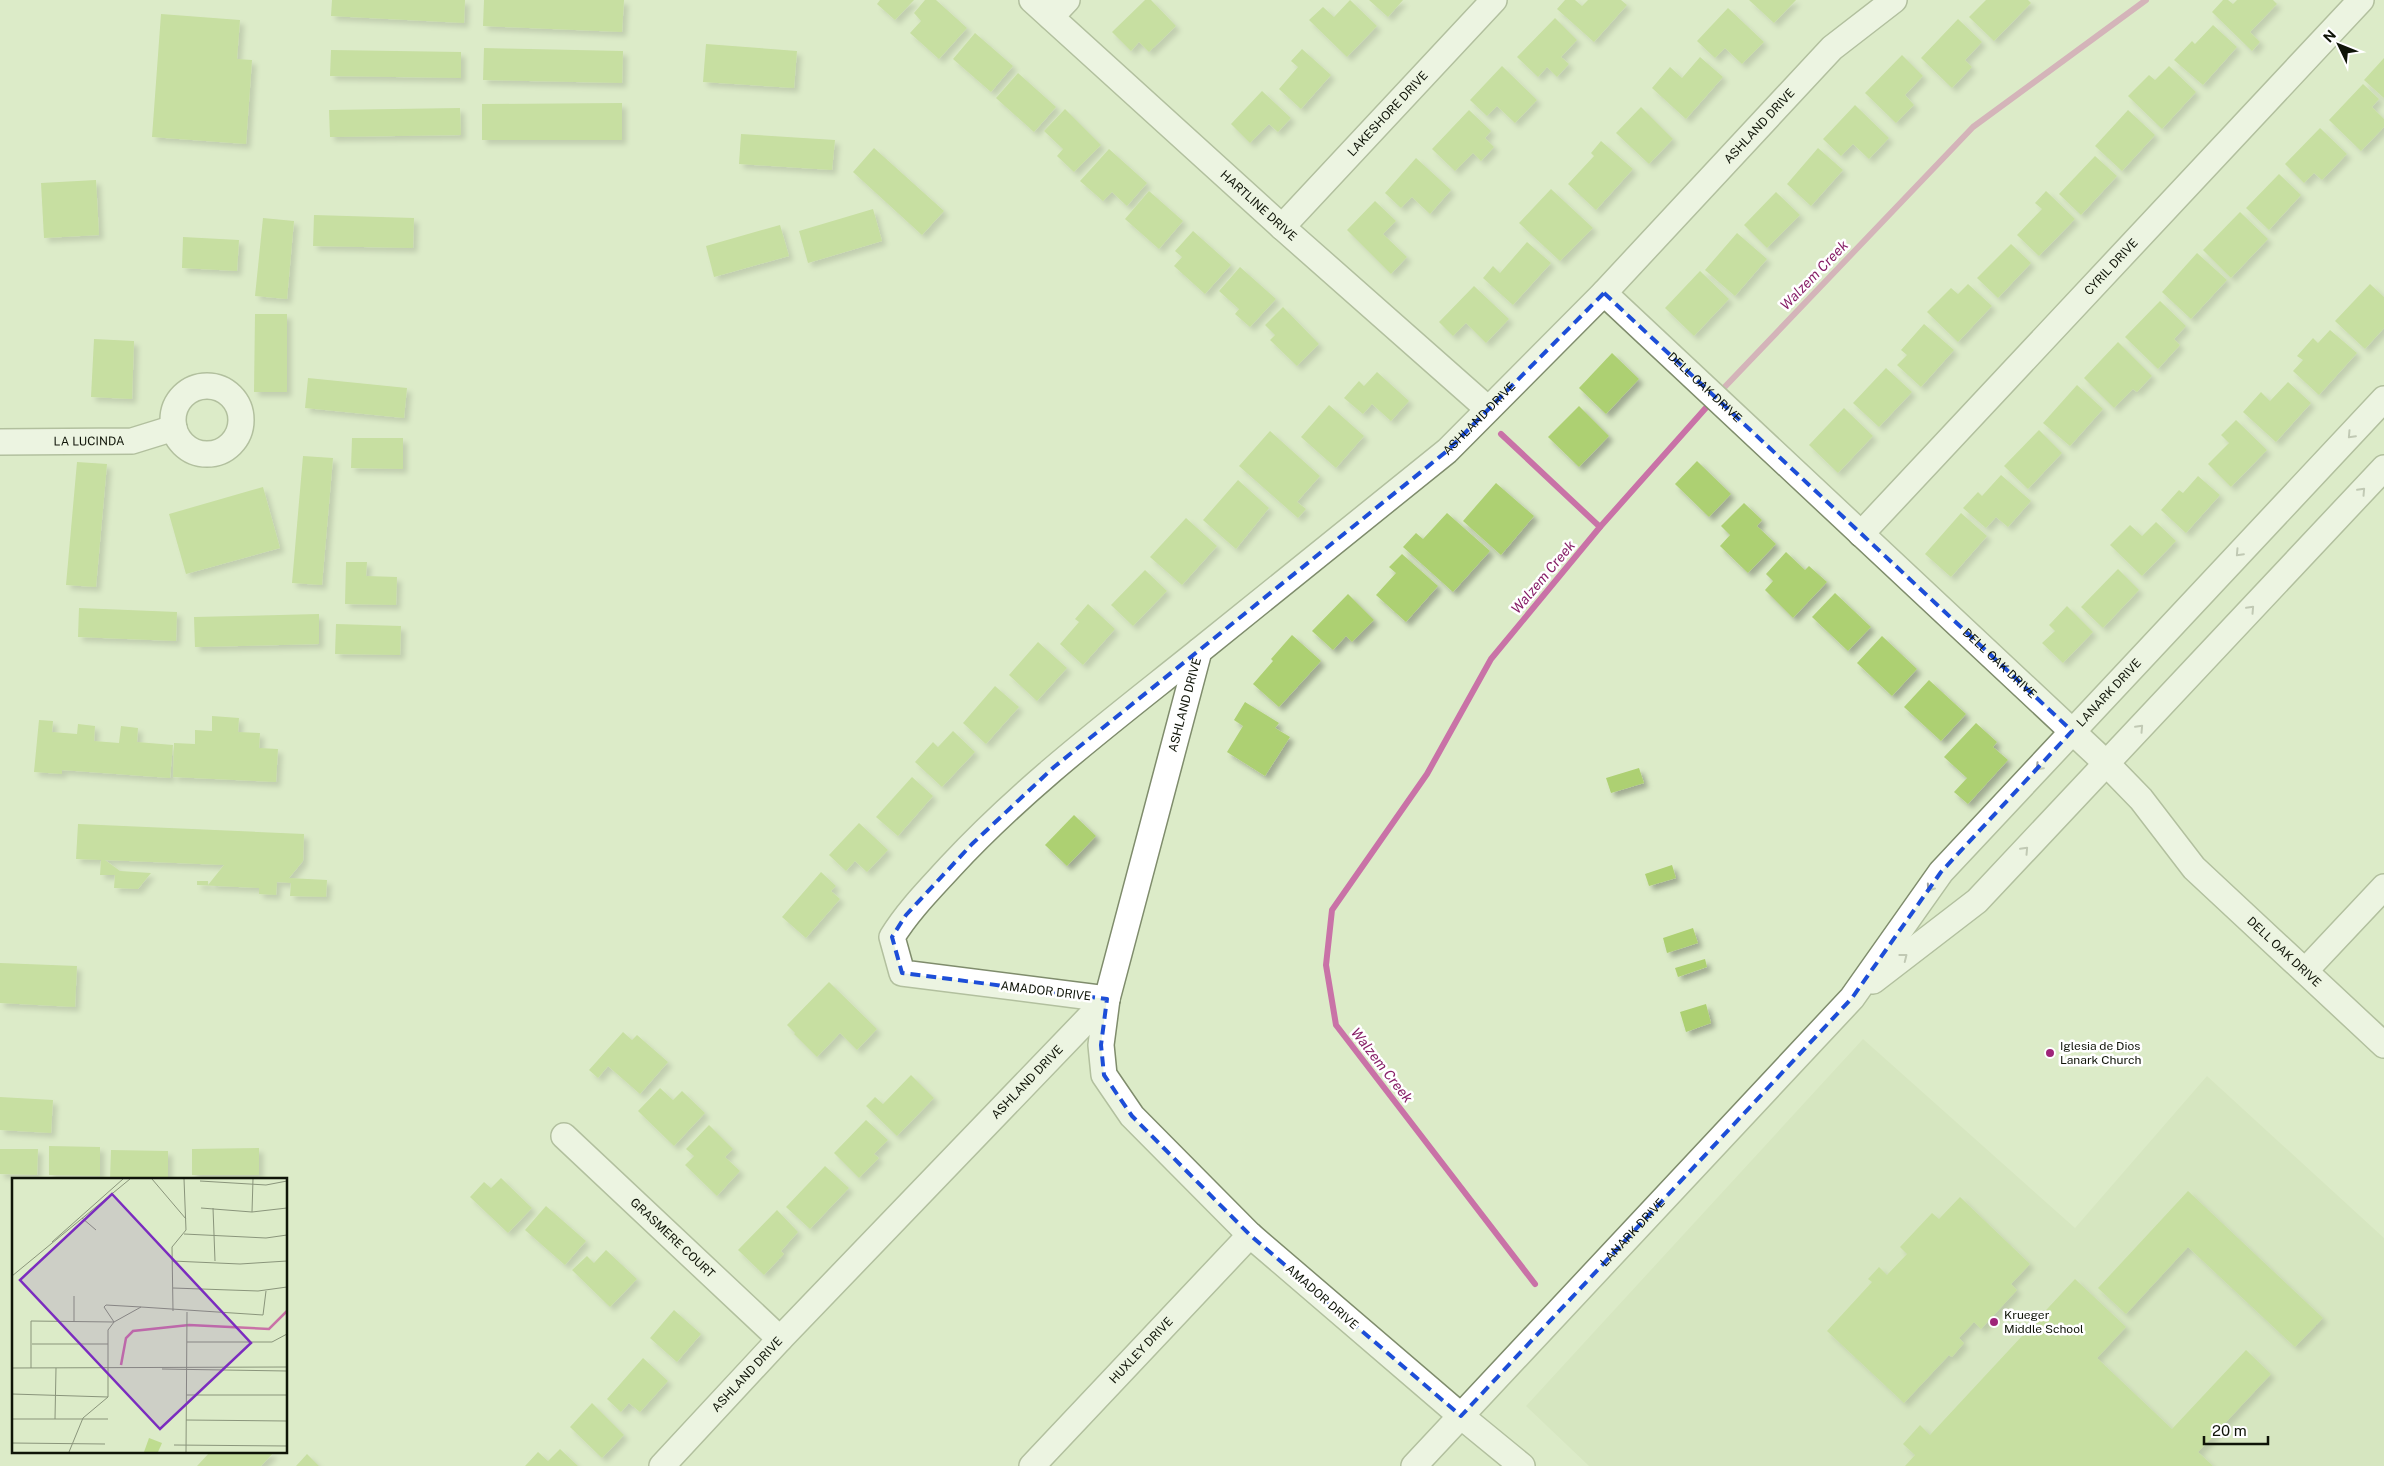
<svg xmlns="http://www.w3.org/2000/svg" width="2384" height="1466" font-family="'Public Sans',sans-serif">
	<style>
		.built { fill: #cfe0b6 }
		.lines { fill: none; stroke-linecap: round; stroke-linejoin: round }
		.stream { stroke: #c972a7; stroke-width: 6 }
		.building { fill: #add072; filter: url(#shadow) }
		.street-casing { stroke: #7f8c6c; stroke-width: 28 }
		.street { stroke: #fff; stroke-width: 25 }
		.oneway { stroke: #9fa19c }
		.marked { fill: none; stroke: #1d4ed8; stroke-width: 4; stroke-dasharray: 10 6; stroke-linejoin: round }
		.poi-dot { fill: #9f2479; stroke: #fff; stroke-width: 2 }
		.labels { text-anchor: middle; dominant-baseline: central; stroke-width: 5; stroke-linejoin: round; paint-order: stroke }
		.street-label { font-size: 12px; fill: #0f1408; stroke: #fff }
		.poi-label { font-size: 12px; fill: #0f1408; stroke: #fff; text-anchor: start }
		.water-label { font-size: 14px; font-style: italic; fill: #861e66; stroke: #fff }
		.inset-river { fill: none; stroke: #c972a7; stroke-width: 2.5 }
		.inset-road { fill: none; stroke: #8a957b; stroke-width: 1 }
		.view { fill: #7b2cbf; fill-opacity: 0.15; stroke: #7b2cbf; stroke-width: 2.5 }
		.inset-edge { fill: none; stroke: #0f1408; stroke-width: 2.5 }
	</style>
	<defs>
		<filter id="shadow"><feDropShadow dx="4.5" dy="4.5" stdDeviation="2.5" flood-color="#0004"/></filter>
	</defs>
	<rect width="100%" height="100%" fill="#dcebc8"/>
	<path class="built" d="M1863 1039 2075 1228 2207 1076 2384 1238V1466H1589L1526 1406Z"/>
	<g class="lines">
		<g class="stream">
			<path d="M1718 394 1973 127 2146 0"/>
			<path d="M1501 434 1600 527"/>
			<path d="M1535 1284 1336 1025 1326 965 1332 910 1427 774 1491 659 1600 527 1712 401"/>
		</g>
	</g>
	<g class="building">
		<path d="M332 0H465L464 23 331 16Z"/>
		<path d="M484 0H624L622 32 483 26Z"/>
		<path d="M880 0H914L895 20 877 4Z"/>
		<path d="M925 0H936L967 28 939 59 910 33 921 21 914 13Z"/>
		<path d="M1145 0H1151L1176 26 1149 52 1139 42 1131 51 1112 32Z"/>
		<path d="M1350 0 1377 26 1347 57 1309 20 1323 7 1334 17Z"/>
		<path d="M1369 0H1403L1388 17Z"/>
		<path d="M1565 0H1575L1582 6 1588 0H1621L1627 5 1594 42 1557 9Z"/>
		<path d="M1749 0H1796L1774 23Z"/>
		<path d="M1986 0H2028L2031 3 1994 41 1969 17Z"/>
		<path d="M2223 0H2228L2233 4 2237 0H2273L2277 4 2250 32 2260 42 2252 51 2212 12Z"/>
		<path d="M1728 8 1764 42 1742 64 1725 48 1715 58 1697 41Z"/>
		<path d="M161 14 240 20 237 59 252 60 246 144 152 137Z"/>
		<path d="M1555 18 1577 40 1561 57 1569 64 1557 77 1547 67 1538 77 1517 57Z"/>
		<path d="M1958 19 1982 42 1965 60 1972 67 1952 88 1921 58Z"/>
		<path d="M2213 25 2237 47 2203 85 2174 60 2192 41 2195 44Z"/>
		<path d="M975 33 1013 66 991 92 953 59Z"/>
		<path d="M706 44 797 51 794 88 703 82Z"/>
		<path d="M484 48 623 51 622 83 483 80Z"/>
		<path d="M1302 49 1331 75 1301 109 1279 89 1298 67 1291 61Z"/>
		<path d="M331 50 461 52V78L330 76Z"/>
		<path d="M1902 55 1923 76 1905 95 1914 105 1896 123 1865 93Z"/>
		<path d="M1700 57 1723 77 1686 119 1652 88 1670 67 1682 78Z"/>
		<path d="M2384 58V98L2364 80Z"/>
		<path d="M1502 66 1537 100 1515 123 1497 106 1487 116 1470 100Z"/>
		<path d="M2169 66 2196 92 2162 129 2128 96 2149 75 2155 80Z"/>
		<path d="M1018 73 1056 107 1034 132 996 98Z"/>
		<path d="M2363 84 2379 99 2372 107 2384 119V127L2361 151 2329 120Z"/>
		<path d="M1262 91 1291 118 1278 132 1269 124 1250 143 1231 124Z"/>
		<path d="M622 103V140H482V104Z"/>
		<path d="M1855 105 1889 138 1869 159 1853 144 1841 156 1823 139Z"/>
		<path d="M1641 107 1673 139 1649 164 1616 133Z"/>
		<path d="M460 108 461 135 330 137 329 110Z"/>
		<path d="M1065 109 1101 145 1074 172 1057 156 1063 149 1044 131Z"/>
		<path d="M1469 110 1491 131 1485 138 1494 147 1481 161 1473 153 1455 171 1432 149Z"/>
		<path d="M2128 110 2155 135 2122 171 2095 146Z"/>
		<path d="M2320 128 2347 154 2322 180 2314 173 2304 183 2285 164Z"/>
		<path d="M741 134 835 140 832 170 739 164Z"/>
		<path d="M1601 141 1633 169 1596 210 1568 184 1594 156 1591 153Z"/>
		<path d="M874 148 944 211 922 235 853 172Z"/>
		<path d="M1818 148 1843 170 1811 206 1787 184Z"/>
		<path d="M1109 149 1147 183 1127 206 1112 192 1103 201 1080 181Z"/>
		<path d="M2095 156 2117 176 2081 215 2059 194Z"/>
		<path d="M1416 158 1451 190 1430 214 1412 197 1401 208 1385 193Z"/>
		<path d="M2279 174 2301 195 2269 230 2246 208Z"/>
		<path d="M96 180 99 235 44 238 41 183Z"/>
		<path d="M1551 189 1593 228 1560 261 1519 223Z"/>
		<path d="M1149 191 1183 221 1159 249 1125 219Z"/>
		<path d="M2046 191 2075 219 2039 256 2017 235 2042 209 2035 203Z"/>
		<path d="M1776 192 1800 215 1767 248 1744 225Z"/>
		<path d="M1375 201 1396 221 1383 234 1407 257 1391 274 1347 230Z"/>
		<path d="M873 209 882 241 808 263 799 231Z"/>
		<path d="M2240 212 2268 239 2231 278 2203 250Z"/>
		<path d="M314 215 414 218 413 248 313 246Z"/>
		<path d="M263 218 294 221 287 299 255 296Z"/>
		<path d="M780 225 789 256 714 277 706 246Z"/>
		<path d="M1193 231 1231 265 1205 294 1174 266 1182 257 1175 251Z"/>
		<path d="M1737 233 1767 259 1735 296 1705 270Z"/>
		<path d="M183 237 239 240 237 271 182 268Z"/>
		<path d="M1527 242 1551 263 1513 305 1483 278 1493 266 1500 273Z"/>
		<path d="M2011 244 2031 263 1998 298 1977 278Z"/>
		<path d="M2197 253 2227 280 2191 319 2162 292Z"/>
		<path d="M1240 267 1276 299 1250 327 1235 314 1239 309 1219 291Z"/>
		<path d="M1700 271 1729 299 1694 336 1665 308Z"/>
		<path d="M1968 284 1992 306 1958 342 1927 312 1951 288 1958 294Z"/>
		<path d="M2370 284 2384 297V328L2365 349 2335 321Z"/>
		<path d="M1474 286 1509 319 1486 343 1466 323 1453 336 1439 322Z"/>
		<path d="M2160 301 2186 326 2174 339 2180 345 2158 369 2125 337Z"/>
		<path d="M1283 307 1319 344 1297 366 1270 340 1275 335 1265 325Z"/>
		<path d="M255 314H287V392H254Z"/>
		<path d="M1924 324 1954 350 1921 387 1897 365 1907 355 1901 350Z"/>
		<path d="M2330 330 2357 353 2319 395 2293 371 2303 360 2297 356 2313 338 2318 343Z"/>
		<path d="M94 339 134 341 132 399 91 397Z"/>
		<path d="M2118 342 2152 376 2137 392 2133 389 2114 408 2084 378Z"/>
		<path d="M1612 353 1639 379 1606 414 1579 388Z"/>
		<path d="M1886 368 1912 392 1879 427 1853 403Z"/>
		<path d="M1377 372 1409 401 1391 421 1372 404 1363 414 1344 398 1359 381 1364 386Z"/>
		<path d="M308 378 407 388 404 418 305 408Z"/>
		<path d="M2288 382 2311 403 2276 442 2243 412 2261 392 2270 401Z"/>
		<path d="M2077 385 2103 409 2070 446 2043 423Z"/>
		<path d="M1329 405 1364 436 1336 468 1301 437Z"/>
		<path d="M1579 406 1609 436 1579 467 1548 437Z"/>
		<path d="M1844 408 1873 436 1838 473 1809 445Z"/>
		<path d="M2236 420 2267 450 2231 487 2208 464 2229 443 2221 435Z"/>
		<path d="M2039 430 2062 453 2028 489 2004 466Z"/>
		<path d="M1270 431 1320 476 1297 502 1306 509 1298 518 1239 466Z"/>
		<path d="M352 438H403V469L351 468Z"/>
		<path d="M303 456 333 458 322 585 292 583Z"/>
		<path d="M1697 461 1731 494 1709 517 1675 484Z"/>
		<path d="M77 462 107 464 96 587 66 585Z"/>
		<path d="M2001 475 2031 501 2008 527 1996 517 1986 528 1963 508 1978 492 1982 496Z"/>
		<path d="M2198 476 2220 495 2186 533 2161 510 2179 490 2183 493Z"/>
		<path d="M1238 480 1269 508 1236 549 1203 520Z"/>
		<path d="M1496 483 1534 516 1501 555 1463 521Z"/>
		<path d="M263 487 280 548 186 574 169 514Z"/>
		<path d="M1744 503 1762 520 1757 526 1776 544 1748 573 1720 546 1730 535 1721 526Z"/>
		<path d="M1447 513 1490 551 1453 592 1403 547 1416 533 1423 539Z"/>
		<path d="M1961 513 1987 536 1951 577 1925 554Z"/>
		<path d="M1186 518 1217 546 1182 585 1150 557Z"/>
		<path d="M2156 522 2176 541 2142 576 2110 545 2130 525 2142 536Z"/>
		<path d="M1786 552 1805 570 1809 566 1827 582 1793 618 1765 590 1773 581 1766 574Z"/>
		<path d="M1402 554 1438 586 1406 622 1376 595 1396 573 1389 567Z"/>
		<path d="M346 562H367L366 576 397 577 396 605 345 604Z"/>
		<path d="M2118 569 2139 590 2103 628 2081 607Z"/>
		<path d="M1145 570 1167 591 1133 626 1111 605Z"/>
		<path d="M1835 593 1871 627 1848 651 1812 617Z"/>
		<path d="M1348 594 1374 620 1352 642 1346 636 1333 650 1312 631Z"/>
		<path d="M1088 604 1115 629 1083 665 1060 644 1079 622 1075 619Z"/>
		<path d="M2067 606 2093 632 2063 663 2042 643 2055 631 2049 625Z"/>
		<path d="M79 608 177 612 176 641 78 637Z"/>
		<path d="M319 614V644L195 647 194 617Z"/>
		<path d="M336 624 401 626 400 655 335 654Z"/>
		<path d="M1292 635 1321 661 1279 707 1253 684 1273 661 1271 659Z"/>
		<path d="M1882 636 1917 669 1892 696 1857 663Z"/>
		<path d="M1038 642 1067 668 1037 701 1009 675Z"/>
		<path d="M1929 680 1966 714 1941 741 1904 707Z"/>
		<path d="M995 686 1019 707 986 744 963 723Z"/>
		<path d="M1245 702 1279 723 1275 728 1290 737 1265 776 1227 752 1243 726 1234 720Z"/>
		<path d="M212 716 239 718 238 732 260 733 259 748 278 749 276 782 173 777 174 743 195 744V730L212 731Z"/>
		<path d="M39 720 53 721 52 732 77 734 78 724 95 726 94 741 119 743 121 726 138 728 137 742 173 745 170 778 62 770V774L34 772Z"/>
		<path d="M1976 723 1997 742 1993 747 2008 760 1968 804 1954 792 1967 778 1944 757Z"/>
		<path d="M953 731 975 752 942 787 915 762 933 742 938 747Z"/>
		<path d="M1639 768 1644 783 1611 793 1606 778Z"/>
		<path d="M912 777 933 796 898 836 876 817Z"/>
		<path d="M1074 815 1096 836 1067 866 1045 845Z"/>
		<path d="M859 823 888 850 867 872 855 861 846 871 829 855Z"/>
		<path d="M78 824 304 834 303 861 289 878 327 880 326 897 290 896 291 883 277 882 276 895 259 894V888L197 885V881H208V885L224 865 105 860 120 871 151 873 138 889 114 888 115 875H100L101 860 76 859Z"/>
		<path d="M1672 865 1676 878 1649 886 1645 874Z"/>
		<path d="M821 872 836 886 831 891 840 899 806 938 782 917Z"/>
		<path d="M1693 928 1698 943 1667 953 1663 938Z"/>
		<path d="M1705 959 1707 967 1678 977 1675 968Z"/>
		<path d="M0 963 77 966 75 1007 0 1003Z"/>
		<path d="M829 982 877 1029 857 1050 840 1033 817 1057 794 1034 795 1033 787 1025Z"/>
		<path d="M1706 1004 1711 1023 1686 1032 1680 1012Z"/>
		<path d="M623 1032 632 1040 637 1035 668 1062 640 1094 608 1066 598 1078 589 1070Z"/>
		<path d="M911 1075 934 1098 897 1136 866 1106 875 1097 883 1104Z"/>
		<path d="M660 1088 673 1100 682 1091 705 1113 674 1146 638 1111Z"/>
		<path d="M0 1097 53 1100 51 1133 0 1130Z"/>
		<path d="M866 1120 888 1140 874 1154 879 1158 859 1178 834 1153Z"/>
		<path d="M709 1125 733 1149 725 1157 740 1171 717 1196 685 1165 694 1156 686 1149Z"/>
		<path d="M49 1146 100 1147V1176L49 1175Z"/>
		<path d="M259 1148V1175H192V1149Z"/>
		<path d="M0 1149H38L37 1175 0 1174Z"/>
		<path d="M111 1150 168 1151V1179H110Z"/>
		<path d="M825 1166 849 1188 810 1229 786 1207Z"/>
		<path d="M501 1178 532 1208 508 1233 470 1197 484 1182 491 1188Z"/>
		<path d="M2188 1191 2323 1318 2295 1347 2188 1247 2126 1314 2098 1288Z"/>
		<path d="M1960 1197 2030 1264 2011 1284 2017 1290 1981 1329 1974 1322 1959 1338 1964 1343 1952 1357 1949 1355 1904 1403 1827 1331 1872 1282 1868 1279 1879 1267 1887 1275 1907 1254 1900 1247 1932 1213 1939 1219Z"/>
		<path d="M546 1206 586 1241 565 1265 525 1230Z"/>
		<path d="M777 1210 798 1232 781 1251 784 1254 764 1275 738 1250Z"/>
		<path d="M606 1250 637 1279 610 1307 572 1270 587 1256 594 1263Z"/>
		<path d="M2075 1279 2126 1327 2097 1358 2172 1429 2246 1350 2271 1374 2198 1452 2213 1466H1905L1915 1455 1903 1444 1920 1425 1930 1435Z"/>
		<path d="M674 1310 701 1334 677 1362 650 1338Z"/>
		<path d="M643 1358 668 1381 640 1412 629 1403 621 1412 607 1399Z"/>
		<path d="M592 1403 624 1435 602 1458 570 1427Z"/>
		<path d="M560 1449 578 1466H525L538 1452 548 1461Z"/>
		<path d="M210 1452H274L261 1466H197Z"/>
		<path d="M307 1454 319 1466H296Z"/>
	</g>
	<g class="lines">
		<g class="street-casing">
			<g id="street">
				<path id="s1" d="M1032 0 1282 227 1488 409"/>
				<path d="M1051 17 1067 0"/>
				<path id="s2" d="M1282 227 1494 0"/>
				<path id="s3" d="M1604 293 2106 763 2141 799 2194 868 2384 1045"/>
				<circle cx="207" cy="420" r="34"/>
				<path id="s4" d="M0 442 132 441 174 428"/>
				<path id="s5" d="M1861 534 2361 0"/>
				<path d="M2305 971 2384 887"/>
				<path d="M1873 981 1977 901 2384 468"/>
				<path d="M1107 999 902 973 892 937C908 911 929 890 950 867 1025 786 1113 720 1199 651"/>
				<path id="s6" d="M564 1136 780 1339"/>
				<path id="s7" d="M662 1466 780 1339 1107 999"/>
				<path id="s8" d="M1032 1466 1250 1235"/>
				<path id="s9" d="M1414 1466 1852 998 1941 872 2384 399"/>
				<path id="s10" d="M1522 1466 1461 1416 1250 1235 1132 1116 1104 1075 1101 1045 1107 999 1199 651 1447 451 1604 293 1832 48 1894 0"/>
			</g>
		</g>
		<use href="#street" class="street"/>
	</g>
	<defs><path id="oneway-chevron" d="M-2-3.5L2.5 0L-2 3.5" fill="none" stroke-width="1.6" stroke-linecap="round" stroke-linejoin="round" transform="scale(1.25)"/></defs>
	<g class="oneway">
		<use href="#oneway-chevron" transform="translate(2351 435) rotate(133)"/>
		<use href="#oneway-chevron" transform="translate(2362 491) rotate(-47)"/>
		<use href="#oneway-chevron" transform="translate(2239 553) rotate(133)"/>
		<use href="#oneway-chevron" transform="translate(2251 609) rotate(-47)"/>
		<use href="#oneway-chevron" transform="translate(2140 728) rotate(-47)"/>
		<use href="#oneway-chevron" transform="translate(2039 767) rotate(133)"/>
		<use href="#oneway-chevron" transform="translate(2025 850) rotate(-47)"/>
		<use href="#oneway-chevron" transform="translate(1930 888) rotate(125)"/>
		<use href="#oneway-chevron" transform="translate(1904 957) rotate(-38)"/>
	</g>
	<path d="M0 0H2384V1466H0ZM1604 293 2072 731 1941 872 1852 998 1461 1416 1250 1235 1132 1116 1104 1075 1101 1045 1107 999 902 973 892 937 906 915 972 844 1054 767 1447 451Z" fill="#dcebc8" fill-opacity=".55" fill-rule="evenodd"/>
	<path class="marked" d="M1604 293 2072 731 1941 872 1852 998 1461 1416 1250 1235 1132 1116 1104 1075 1101 1045 1107 999 902 973 892 937 906 915 972 844 1054 767 1447 451Z"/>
	<g class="poi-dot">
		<circle cx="2050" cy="1053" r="5"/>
		<circle cx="1994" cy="1322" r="5"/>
	</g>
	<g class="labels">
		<g class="street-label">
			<text stroke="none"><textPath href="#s2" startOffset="155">LAKESHORE DRIVE</textPath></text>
			<text stroke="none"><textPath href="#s10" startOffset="1780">ASHLAND DRIVE</textPath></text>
			<text stroke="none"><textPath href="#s1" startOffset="306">HARTLINE DRIVE</textPath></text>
			<text stroke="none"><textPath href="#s5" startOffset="366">CYRIL DRIVE</textPath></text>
			<text stroke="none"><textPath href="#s3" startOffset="138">DELL OAK DRIVE</textPath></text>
			<text stroke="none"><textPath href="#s10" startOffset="1375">ASHLAND DRIVE</textPath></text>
			<text stroke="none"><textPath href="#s4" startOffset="89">LA LUCINDA</textPath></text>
			<text stroke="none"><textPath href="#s3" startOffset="542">DELL OAK DRIVE</textPath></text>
			<text stroke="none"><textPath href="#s9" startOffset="1041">LANARK DRIVE</textPath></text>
			<text stroke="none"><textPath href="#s10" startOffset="955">ASHLAND DRIVE</textPath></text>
			<text stroke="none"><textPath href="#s3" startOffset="948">DELL OAK DRIVE</textPath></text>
			<text transform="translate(1046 991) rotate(7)">AMADOR DRIVE</text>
			<text stroke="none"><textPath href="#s7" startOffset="530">ASHLAND DRIVE</textPath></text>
			<text stroke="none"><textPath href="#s9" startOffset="320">LANARK DRIVE</textPath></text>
			<text stroke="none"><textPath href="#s6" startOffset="149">GRASMERE COURT</textPath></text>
			<text transform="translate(1322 1297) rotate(41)">AMADOR DRIVE</text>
			<text stroke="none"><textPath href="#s8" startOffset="159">HUXLEY DRIVE</textPath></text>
			<text stroke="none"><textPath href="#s7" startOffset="125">ASHLAND DRIVE</textPath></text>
		</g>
		<g class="poi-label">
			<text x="2060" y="1046">Iglesia de Dios<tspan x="2060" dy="14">Lanark Church</tspan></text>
			<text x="2004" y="1315">Krueger<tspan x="2004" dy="14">Middle School</tspan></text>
		</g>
		<g class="water-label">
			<text transform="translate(1814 275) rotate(-46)">Walzem Creek</text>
			<text transform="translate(1543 577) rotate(-50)">Walzem Creek</text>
			<text transform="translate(1382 1065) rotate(52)">Walzem Creek</text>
		</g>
	</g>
	<g transform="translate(12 1178)">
		<rect width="275" height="275" fill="#dcebc8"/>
		<path d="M137 260 150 265 146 274H132Z" fill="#bedc8f"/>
		<path class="inset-river" d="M109 187 114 160 121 153 177 147 257 151 275 133"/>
		<path class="inset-road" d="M140 1 174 41M188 3 254 7 275 3M189 30 240 34 275 30M201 30 203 83M240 34 241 1M70 40 84 52M172 56 254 60 275 57M40 64 111 1M160 83 228 86 275 83M0 98 118 1M161 110 246 113 275 109M161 133 160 69 174 52 172 1M62 143V118M102 144 92 129 94 127 129 129M175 164H260L275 156M20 166H96M0 190 275 189M19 190V143L102 144 129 129 251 137 254 113M150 191 275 193M0 216 96 219M174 217H275M96 219V152L102 144M0 241H96M43 241 44 190M174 242 275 243M0 265 93 266M162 267 275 268M57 274 71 240 96 219M174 274 175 134"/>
		<path class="view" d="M100 16 239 165 148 251 8 102Z"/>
		<rect width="275" height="275" class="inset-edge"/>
	</g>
	<g transform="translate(2339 45) rotate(313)" stroke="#ffffff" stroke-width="4" paint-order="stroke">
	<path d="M0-4L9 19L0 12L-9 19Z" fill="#0f1408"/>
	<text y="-8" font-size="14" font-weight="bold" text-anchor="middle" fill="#0f1408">N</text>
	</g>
	<path d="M2204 1436v8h64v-8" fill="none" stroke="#0f1408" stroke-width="2.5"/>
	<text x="2212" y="1436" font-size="15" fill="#0f1408" stroke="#ffffff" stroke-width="4" paint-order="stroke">20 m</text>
</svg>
